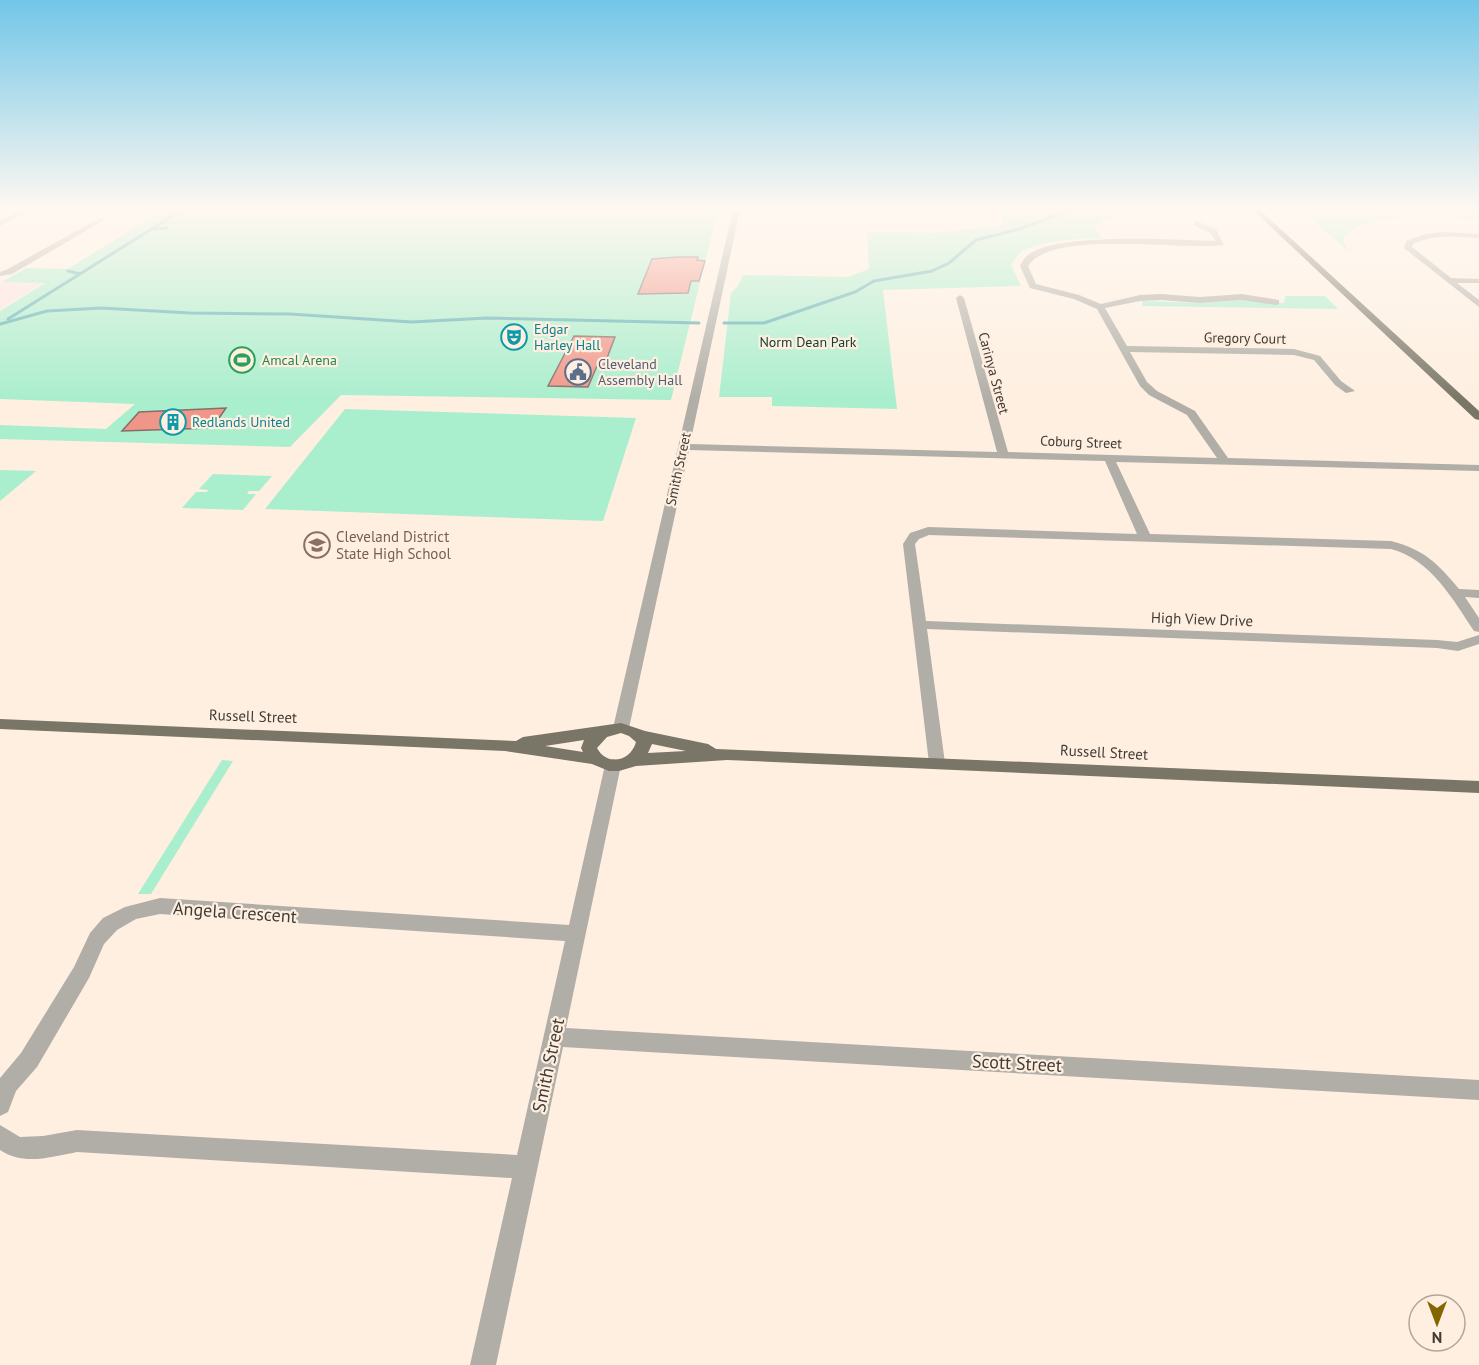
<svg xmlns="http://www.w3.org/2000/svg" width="1479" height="1365" font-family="'PT Sans',sans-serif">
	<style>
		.commercial { fill: #fce1de }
		.green { fill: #a9eecd }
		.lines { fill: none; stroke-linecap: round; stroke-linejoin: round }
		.stream { stroke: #58afb2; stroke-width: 3 }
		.building { fill: #f09688; stroke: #826e6a; stroke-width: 1.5 }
		.minor { fill: #b0aea6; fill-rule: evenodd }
		.major { fill: #797567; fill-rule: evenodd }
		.labels { text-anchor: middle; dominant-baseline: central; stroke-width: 4.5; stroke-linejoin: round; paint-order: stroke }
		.far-culture-label { font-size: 14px; fill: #0d838f; stroke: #feefe0; text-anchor: start }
		.far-street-label { font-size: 14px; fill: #413b35; stroke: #feefe0 }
		.far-park-label { font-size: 14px; fill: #15402e; stroke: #feefe0 }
		.far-leisure-label { font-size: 14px; fill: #27864d; stroke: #feefe0; text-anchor: start }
		.far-service-label { font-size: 14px; fill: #4e5e75; stroke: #feefe0; text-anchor: start }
		.education-label { font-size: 15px; fill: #785e54; stroke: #feefe0; text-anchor: start }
		.street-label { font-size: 15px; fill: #413b35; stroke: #feefe0 }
		.near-street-label { font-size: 18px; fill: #413b35; stroke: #feefe0 }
	</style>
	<rect width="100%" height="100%" fill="#feefe0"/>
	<path class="commercial" d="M0 282 43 283 0 309Z"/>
	<g class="green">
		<path d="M163 210H718L671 400 341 395 290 447 0 439V425L106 429 135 404 0 399V311L45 283 2 282 26 268 68 269Z"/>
		<path d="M999 210H1132L1094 226 1102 238C1081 239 1037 240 1020 253 1017 256 1014 261 1011 265L1021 286 883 290 897 409 772 406V397H719L731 293 738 286 743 275 848 277 869 269 867 232 932 233 1003 226Z"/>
		<path d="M1301 210H1479V219C1444 218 1365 208 1343 240L1348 251Z"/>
		<path d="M1285 296H1325L1338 309 1142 306 1143 301 1204 303 1242 300 1284 303Z"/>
		<path d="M345 409 636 418 603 521 265 509Z"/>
		<path d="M0 470 36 471 0 501Z"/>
		<path d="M213 474 272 476 259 491H249L247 494H256L243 510 182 508 196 492H207L208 490 199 489Z"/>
		<path d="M222 760 233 761 151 894H138Z"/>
	</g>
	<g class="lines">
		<g class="stream">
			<path d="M154 229 167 228"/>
			<path d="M68 271 80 274"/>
			<path d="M8 319 182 210"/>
			<path d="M724 323H764L855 292 874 281 932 271 949 263 976 240 1016 230 1071 210"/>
			<path d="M0 324 47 311 101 308 190 313 290 314 412 322 487 318 699 323"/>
		</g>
	</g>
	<g class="building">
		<path d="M677 257H698L697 260 705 261 699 281H691L688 293 638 294 652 259Z"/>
		<path d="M574 336 615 337 604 366H597L588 387 548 386Z"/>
		<path d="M226 408 212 428 122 431 139 412Z"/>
	</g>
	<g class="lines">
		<g class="minor">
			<path d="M22 210H31L0 226V221Z"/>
			<path d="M733 210H740L690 444 997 452 956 298 960 295 964 298 1008 452 1217 458 1187 415 1149 395 1140 386 1097 309 1074 299 1030 288 1020 266C1022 262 1025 257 1028 255 1058 232 1176 240 1216 241L1210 233 1193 225 1196 221 1216 229 1224 245C1181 251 1052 229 1028 266L1036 284 1079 295 1101 304 1140 295 1161 294 1200 297 1242 294 1279 300V304L1276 305 1242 300 1200 303 1161 300 1140 301 1105 308 1127 346 1294 349 1320 356 1341 381 1355 391 1346 393 1335 385 1314 360 1294 355 1130 352 1147 382 1157 391 1195 411 1228 458 1479 465V471L1116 462 1150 534 1391 541C1425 550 1437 563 1459 589L1479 590V598L1465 597 1479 618V632L1474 631C1452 598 1431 560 1391 549L929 535 919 539 915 544 926 621 1437 640 1457 642 1479 635V644L1458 651 1437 648 927 629 945 763 943 767H931L929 763 903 544 910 533 928 527 1137 534 1105 461 689 450 629 728 627 732H615L613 728Z"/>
			<path d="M100 218 106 219 12 274 0 276V272L6 270Z"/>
			<path d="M1443 232 1479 234V238C1457 237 1433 234 1413 244L1412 247 1451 278 1479 279V283H1457L1479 300V307L1404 248 1406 241 1425 234Z"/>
			<path d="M613 759 619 761 621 765 566 1028 1479 1080V1100L563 1047 496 1365H470L512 1178 77 1152C51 1157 23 1166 0 1150V1125L20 1137 43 1136 77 1130 517 1155 565 941 160 914 136 919 117 930 104 944 89 978 37 1067 16 1091 8 1112 0 1116V1078L21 1053 74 967 90 933 103 918 125 907 160 898 569 925 605 765 607 761Z"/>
		</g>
		<g class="major">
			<path d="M1253 210H1260L1479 411V420L1475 419Z"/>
			<path d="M0 719 516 741 523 737 621 723 645 731 708 744 716 749 1479 781V793L727 760 636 766 619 771H609L592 764 505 751 0 729ZM621 733 629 736 636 742C631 761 607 767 597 748L607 737ZM584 740 581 748 583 752 545 746ZM652 744 686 751 648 753Z"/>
		</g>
	</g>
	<linearGradient id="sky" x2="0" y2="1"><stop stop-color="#72c6e8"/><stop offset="0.52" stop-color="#fff8f1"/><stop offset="1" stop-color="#fff8f1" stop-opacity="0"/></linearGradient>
	<rect width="1479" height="401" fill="url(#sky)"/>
	<defs>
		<g id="theatre-ring" transform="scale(1.35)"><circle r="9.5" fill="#feefe0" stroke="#0f9aa8" stroke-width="1.5"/><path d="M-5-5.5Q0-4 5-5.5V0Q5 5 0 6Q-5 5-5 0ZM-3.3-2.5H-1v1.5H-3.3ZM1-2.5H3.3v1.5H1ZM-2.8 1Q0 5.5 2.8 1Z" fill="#0f9aa8"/></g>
		<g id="stadium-ring" transform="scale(1.35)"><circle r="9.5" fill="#feefe0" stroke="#2e9e5b" stroke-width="1.5"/><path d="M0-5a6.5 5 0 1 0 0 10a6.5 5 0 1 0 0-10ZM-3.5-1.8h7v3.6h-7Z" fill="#2e9e5b"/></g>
		<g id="civic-ring" transform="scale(1.35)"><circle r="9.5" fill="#feefe0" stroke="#5c6f8a" stroke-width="1.5"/><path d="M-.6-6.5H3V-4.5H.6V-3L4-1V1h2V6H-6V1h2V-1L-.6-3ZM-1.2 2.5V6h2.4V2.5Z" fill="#5c6f8a"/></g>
		<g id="building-ring" transform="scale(1.35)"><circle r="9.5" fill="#feefe0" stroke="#0f9aa8" stroke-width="1.5"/><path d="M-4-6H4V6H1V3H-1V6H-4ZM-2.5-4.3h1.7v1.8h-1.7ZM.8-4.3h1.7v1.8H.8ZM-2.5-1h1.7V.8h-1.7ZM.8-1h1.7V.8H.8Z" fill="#0f9aa8"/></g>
		<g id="school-ring" transform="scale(1.35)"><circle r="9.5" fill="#feefe0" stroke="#8d6e63" stroke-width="1.5"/><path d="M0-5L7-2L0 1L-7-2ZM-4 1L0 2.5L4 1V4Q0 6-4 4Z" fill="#8d6e63"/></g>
	</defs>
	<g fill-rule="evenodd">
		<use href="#theatre-ring" x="514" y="337"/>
		<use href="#stadium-ring" x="242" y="360"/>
		<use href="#civic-ring" x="578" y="372"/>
		<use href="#building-ring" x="173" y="422"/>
		<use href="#school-ring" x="317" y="545"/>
	</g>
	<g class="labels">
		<g class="far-culture-label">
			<text x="534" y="329">Edgar<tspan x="534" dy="16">Harley Hall</tspan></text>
			<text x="192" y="422">Redlands United</text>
		</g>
		<g class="far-street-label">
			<text transform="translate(1245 338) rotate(1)">Gregory Court</text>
			<text transform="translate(994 373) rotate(75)">Carinya Street</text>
			<text transform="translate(1081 442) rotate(2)">Coburg Street</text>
			<text transform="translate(678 469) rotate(-78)">Smith Street</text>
		</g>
		<g class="far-park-label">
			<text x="808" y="342">Norm Dean Park</text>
		</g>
		<g class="far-leisure-label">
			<text x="262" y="360">Amcal Arena</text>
		</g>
		<g class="far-service-label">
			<text x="598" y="364">Cleveland<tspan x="598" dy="16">Assembly Hall</tspan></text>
		</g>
		<g class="education-label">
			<text x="336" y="536">Cleveland District<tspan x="336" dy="17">State High School</tspan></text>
		</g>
		<g class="street-label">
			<text transform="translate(1202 619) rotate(2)">High View Drive</text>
			<text transform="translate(253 716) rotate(2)">Russell Street</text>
			<text transform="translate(1104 752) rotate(3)">Russell Street</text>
		</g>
		<g class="near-street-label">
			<text transform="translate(235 912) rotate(4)">Angela Crescent</text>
			<text transform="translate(1017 1063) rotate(3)">Scott Street</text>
			<text transform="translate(548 1065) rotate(-78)">Smith Street</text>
		</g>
	</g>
	<g transform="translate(1437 1323) rotate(180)"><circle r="28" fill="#feefe0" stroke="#b2a79c" stroke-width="1.5"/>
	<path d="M0-4.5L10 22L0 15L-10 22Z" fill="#846600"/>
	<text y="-9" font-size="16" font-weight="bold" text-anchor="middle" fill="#413b35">N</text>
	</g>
</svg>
